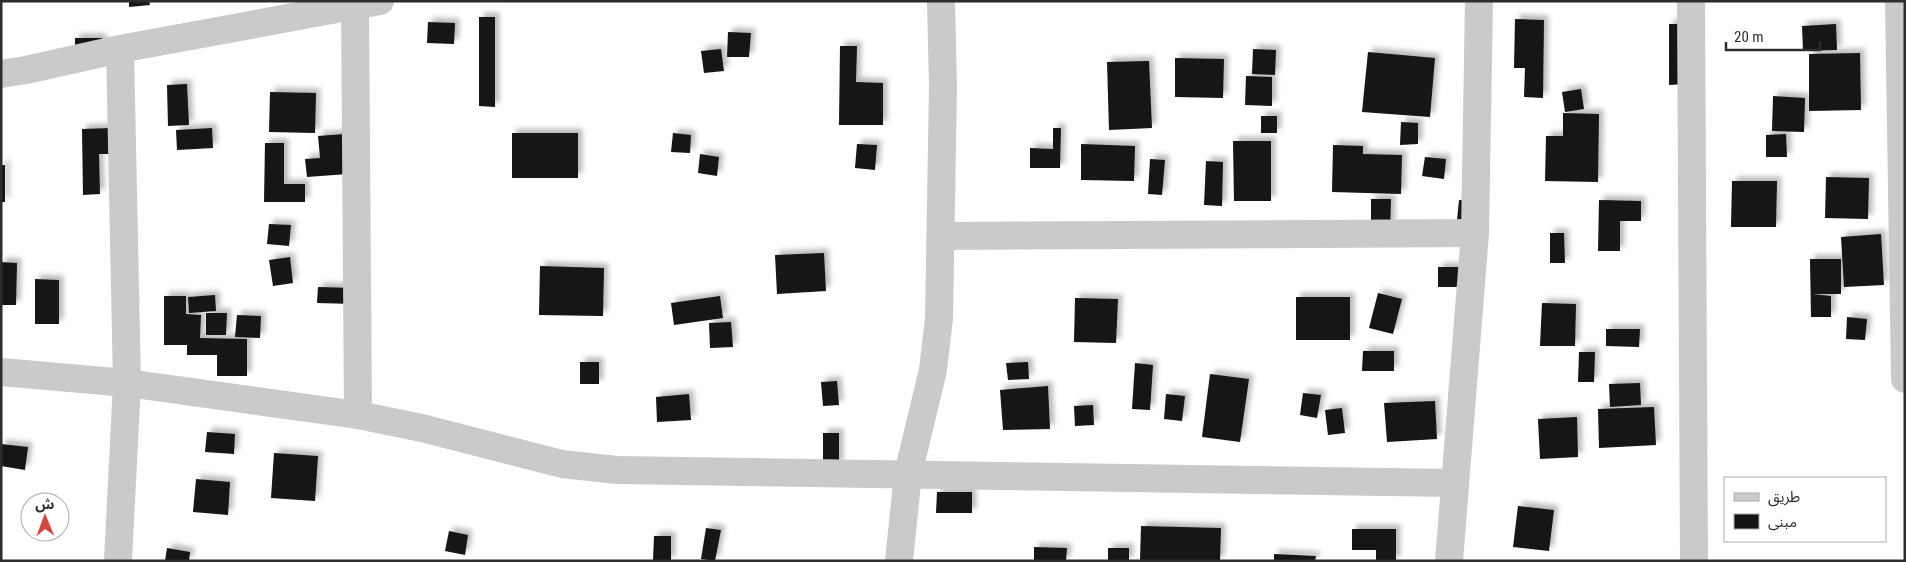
<svg xmlns="http://www.w3.org/2000/svg" width="1906" height="562" font-family="'Roboto Condensed','Noto Sans Arabic',sans-serif">
	<style>
		.building { fill: #141414; filter: url(#shadow) }
		.lines { fill: none; stroke-linecap: round; stroke-linejoin: round }
		.street { stroke: #cacaca; stroke-width: 28 }
	</style>
	<defs>
		<filter id="shadow"><feDropShadow dx="4.5" dy="-4.5" stdDeviation="2.5" flood-color="#0004"/></filter>
	</defs>
	<rect width="100%" height="100%" fill="#fff"/>
	<g class="building">
		<path d="M129 1H149L150 5 129 7Z"/>
		<path d="M479 17H495V107L479 106Z"/>
		<path d="M1515 19 1544 20 1543 98 1524 97 1525 68H1514Z"/>
		<path d="M428 22 455 23 454 44 427 43Z"/>
		<path d="M1669 24H1688L1687 84 1669 85Z"/>
		<path d="M1836 24 1837 50 1803 51 1802 26Z"/>
		<path d="M728 32 751 33 749 57H727Z"/>
		<path d="M75 38H102V57L75 56Z"/>
		<path d="M840 46H857L856 82 883 83V125H839Z"/>
		<path d="M721 49 724 71 704 73 701 51Z"/>
		<path d="M1253 49 1276 50 1275 75 1252 74Z"/>
		<path d="M1368 52 1435 58 1430 117 1362 112Z"/>
		<path d="M1860 53 1861 110 1809 111V54Z"/>
		<path d="M1175 58 1224 59 1223 98 1175 97Z"/>
		<path d="M1149 61 1152 128 1109 130 1107 62Z"/>
		<path d="M1246 76 1272 77V106L1245 105Z"/>
		<path d="M187 84 189 125 168 126 167 85Z"/>
		<path d="M1581 89 1584 109 1565 112 1562 92Z"/>
		<path d="M270 92 316 93 315 133 269 132Z"/>
		<path d="M1773 96 1805 98 1804 132 1772 131Z"/>
		<path d="M1563 113 1599 114 1598 182 1545 181 1546 136H1563Z"/>
		<rect x="1261" y="116" width="16" height="17"/>
		<path d="M1401 122 1418 123V144L1400 145Z"/>
		<path d="M112 128V154H99L100 194 83 195 82 129Z"/>
		<path d="M212 128 213 148 177 150 176 130Z"/>
		<path d="M1053 128H1061L1060 168H1030V148L1053 149Z"/>
		<path d="M358 133 361 173 307 177 305 159 320 158 318 136Z"/>
		<rect x="512" y="133" width="66" height="45"/>
		<path d="M673 133 691 135 690 153 671 152Z"/>
		<path d="M1786 134 1787 157H1766V135Z"/>
		<path d="M1233 141H1271V201H1234Z"/>
		<path d="M265 143H284V184H305V202H264Z"/>
		<path d="M857 144 877 145 875 170 855 168Z"/>
		<path d="M1081 144 1135 146 1134 181 1081 180Z"/>
		<path d="M1333 145 1363 146V154L1402 155 1401 194 1332 192Z"/>
		<path d="M700 154 719 157 717 176 698 173Z"/>
		<path d="M1425 157 1446 159 1444 179 1422 176Z"/>
		<path d="M1150 159 1165 160 1162 195 1148 194Z"/>
		<path d="M1206 161 1223 162 1222 206 1204 205Z"/>
		<rect x="1" y="165" width="4" height="37"/>
		<path d="M1826 177 1869 178 1868 219 1825 218Z"/>
		<path d="M1732 181H1777L1776 227H1731Z"/>
		<path d="M1371 199H1391L1390 235H1371Z"/>
		<path d="M1459 200 1475 201 1473 221 1457 220Z"/>
		<path d="M1599 200 1641 201V221H1620V251H1598Z"/>
		<path d="M269 224 291 225 289 246 267 244Z"/>
		<path d="M1550 233H1564L1565 263H1550Z"/>
		<path d="M1881 234 1884 285 1844 287 1841 237Z"/>
		<path d="M824 253 826 291 777 294 775 255Z"/>
		<path d="M290 257 293 283 273 286 269 260Z"/>
		<path d="M1810 259H1841V294H1813L1831 296V317H1811Z"/>
		<path d="M1 262 17 263 16 305H1Z"/>
		<path d="M540 266 604 268 603 316 539 315Z"/>
		<rect x="1438" y="267" width="21" height="20"/>
		<path d="M35 279 59 280V324H35Z"/>
		<path d="M318 287 354 288V304L317 303Z"/>
		<path d="M1378 293 1402 299 1393 334 1369 328Z"/>
		<path d="M215 295 216 311 189 313 188 297Z"/>
		<path d="M164 296H186V314L201 315 200 338 247 339V376H217V355H187V345H164Z"/>
		<path d="M720 296 723 318 674 325 671 303Z"/>
		<rect x="1296" y="297" width="54" height="43"/>
		<path d="M1075 298 1118 299 1116 343 1074 342Z"/>
		<path d="M1542 303 1576 304 1575 346H1540Z"/>
		<path d="M206 313H227L226 335H206Z"/>
		<path d="M237 315 261 316 260 338 235 337Z"/>
		<path d="M1847 317 1867 319 1865 340 1846 339Z"/>
		<path d="M731 322 733 347 710 348 709 323Z"/>
		<path d="M1606 329H1640L1639 347 1606 346Z"/>
		<path d="M1363 351H1394V371H1362Z"/>
		<path d="M1579 352H1595L1594 382H1578Z"/>
		<rect x="580" y="362" width="19" height="22"/>
		<path d="M1028 362 1029 379 1008 380 1006 363Z"/>
		<path d="M1135 363 1153 365 1150 410 1132 409Z"/>
		<path d="M1210 374 1249 379 1240 442 1202 437Z"/>
		<path d="M837 381 839 405 823 406 821 382Z"/>
		<path d="M1640 383 1641 405 1610 407 1609 384Z"/>
		<path d="M1048 386 1050 429 1003 430 1000 390Z"/>
		<path d="M1303 393 1321 395 1317 418 1300 415Z"/>
		<path d="M689 394 691 420 657 422 656 397Z"/>
		<path d="M1166 394 1185 396 1182 421 1164 419Z"/>
		<path d="M1435 401 1437 439 1387 442 1384 403Z"/>
		<path d="M1093 405 1094 425 1075 426 1074 406Z"/>
		<path d="M1654 407 1656 445 1599 448 1598 409Z"/>
		<path d="M1342 408 1345 433 1328 435 1325 410Z"/>
		<path d="M1577 417 1578 457 1540 459 1538 419Z"/>
		<path d="M207 432 235 434 234 454 205 452Z"/>
		<path d="M823 433H839V465L823 464Z"/>
		<path d="M1 444 28 447 25 470 1 466Z"/>
		<path d="M274 453 318 456 315 501 271 498Z"/>
		<path d="M196 479 230 482 228 515 193 512Z"/>
		<path d="M937 492H972V513H936Z"/>
		<path d="M1518 506 1554 510 1549 551 1513 547Z"/>
		<path d="M1141 526 1221 528 1220 561H1140Z"/>
		<path d="M706 528 721 530 715 561 701 559Z"/>
		<path d="M1352 529H1396V561H1376V550H1352Z"/>
		<path d="M449 531 468 535 465 555 445 551Z"/>
		<path d="M654 536H671V561H653Z"/>
		<path d="M1034 547 1067 548 1066 561H1034Z"/>
		<path d="M167 548 190 552 189 561H165Z"/>
		<rect x="1108" y="548" width="21" height="13"/>
		<path d="M1274 554 1316 556 1315 561H1274Z"/>
	</g>
	<g class="lines">
		<g class="street">
			<path d="M1691 1 1694 561"/>
			<path d="M1899 1 1905 379"/>
			<path d="M355 5 358 415"/>
			<path d="M1 74 26 70 120 49 380 1"/>
			<path d="M941 236 1475 233"/>
			<path d="M1 372 127 383 358 415 422 428 562 464 617 470 1454 483"/>
			<path d="M118 561 127 383 120 49"/>
			<path d="M899 561 908 474 933 370 939 318 943 87 941 1"/>
			<path d="M1449 561 1475 233 1479 1"/>
		</g>
	</g>
	<rect width="1906" height="562" fill="none" stroke="#2d2d2d" stroke-width="5"/>
	<rect x="1724" y="477" width="162" height="65" fill="#ffffff" stroke="#ababab"/>
	<rect x="1734" y="493" width="25" height="8" fill="#cacaca" stroke="#ababab"/>
	<text x="1768" y="502" font-size="15" fill="#2d2d2d">طريق</text>
	<rect x="1734" y="514" width="25" height="15" fill="#141414" stroke="#ababab"/>
	<text x="1768" y="527" font-size="15" fill="#2d2d2d">مبنى</text>
	<g transform="translate(45 517) rotate(359)"><circle r="24" fill="#ffffff" stroke="#ababab"/>
	<path d="M0-4L9 19L0 12L-9 19Z" fill="#d14a41"/>
	<text y="-8" font-size="14" font-weight="bold" text-anchor="middle" fill="#2d2d2d">ش</text>
	</g>
	<path d="M1726 42v8h94v-8" fill="none" stroke="#2d2d2d" stroke-width="2.5"/>
	<text x="1734" y="42" font-size="15" fill="#2d2d2d" stroke="#ffffff" stroke-width="4" paint-order="stroke">20 m</text>
</svg>
